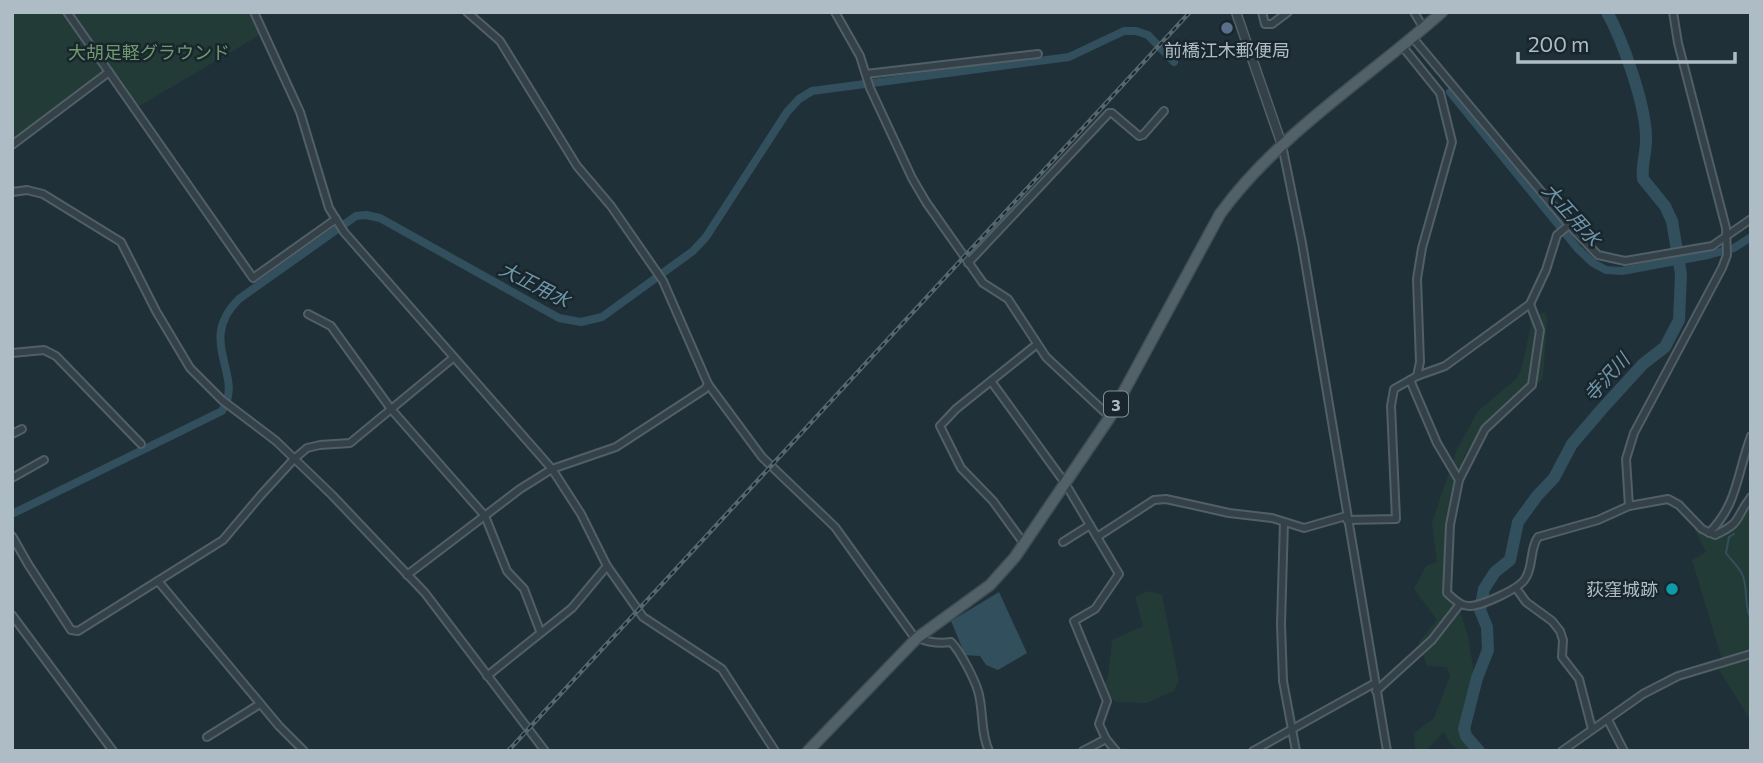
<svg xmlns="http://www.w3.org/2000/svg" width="1763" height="763" font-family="Commissioner,'Noto Sans JP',sans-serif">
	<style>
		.green { fill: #233b37 }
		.water { fill: #324f5d }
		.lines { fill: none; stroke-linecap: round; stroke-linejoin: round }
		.stream { stroke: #324f5d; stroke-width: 2 }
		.canal { stroke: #324f5d; stroke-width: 8 }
		.river { stroke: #324f5d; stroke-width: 12 }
		.minor-casing { stroke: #515f66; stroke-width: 10 }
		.tertiary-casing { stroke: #515f66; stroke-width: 11 }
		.primary-casing { stroke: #404d55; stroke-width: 13 }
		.minor { stroke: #344148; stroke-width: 6 }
		.tertiary { stroke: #344148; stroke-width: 8 }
		.primary { stroke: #526168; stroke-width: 10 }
		.rail-casing { stroke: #56676f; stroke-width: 4.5 }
		.rail { stroke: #19262d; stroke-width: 2; stroke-dasharray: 5; stroke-linecap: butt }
		.service-dot { fill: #5c6f8a; stroke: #19262d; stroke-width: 2.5 }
		.culture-dot { fill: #0f9aa8; stroke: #19262d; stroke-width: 2.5 }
		.labels { text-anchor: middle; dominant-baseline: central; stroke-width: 5; stroke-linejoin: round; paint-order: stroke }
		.shield { fill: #19262d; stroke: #819097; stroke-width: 2 }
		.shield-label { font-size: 16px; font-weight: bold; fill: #aebdc5 }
		.poi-label { font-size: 18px; fill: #aebdc5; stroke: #19262d }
		.park-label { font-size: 18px; fill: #6f9a6e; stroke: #19262d }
		.water-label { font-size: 19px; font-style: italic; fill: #6f96a9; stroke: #19262d }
	</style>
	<rect width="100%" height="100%" fill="#203038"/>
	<g class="green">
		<path d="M12 12H63L106 72 12 140Z"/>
		<path d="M72 12H250L260 32 258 36 141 105H137Z"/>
		<path d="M1544 312 1547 318 1543 378 1509 413 1487 421 1464 456 1445 526 1453 590 1468 636 1474 675 1469 717 1473 739 1483 751H1459L1450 743 1444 732 1426 751H1418L1415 747 1414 733 1434 718 1450 676 1447 667 1427 666 1419 642 1437 620 1414 589 1426 566 1437 562 1432 522 1457 449 1478 411 1516 379 1521 370 1531 325 1529 318Z"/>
		<path d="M1751 501V721L1718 668 1724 666 1692 560 1706 552 1690 520 1714 538 1735 528Z"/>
		<path d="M1148 591 1162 595 1179 681 1174 691 1146 703 1116 702 1102 690 1108 677 1112 640 1143 626 1135 597Z"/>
	</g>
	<path class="water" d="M999 592 1027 653 998 670 986 665 980 656 965 655 951 621Z"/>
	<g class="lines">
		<path class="stream" d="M1734 534 1729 537 1726 553C1731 560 1740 568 1743 576 1748 591 1744 606 1751 620"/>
		<g class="canal">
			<path d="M1450 92 1578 249 1593 263 1606 270 1622 271 1708 255 1734 248 1751 237"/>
			<path d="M12 514 222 411C246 375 195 342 239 299L356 216 366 215 380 218 559 318 581 322 602 317 693 251 706 237 787 112 799 99 812 91 1069 57 1124 31H1136L1148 35 1174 62"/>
		</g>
		<path class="river" d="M1479 751 1466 736 1464 729 1477 678 1488 650 1487 627 1480 610 1484 589 1495 572 1510 560 1518 522 1537 496 1554 478 1572 444 1602 409 1643 364 1665 347 1679 320 1681 274 1672 221 1665 206 1643 179C1641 165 1647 151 1646 136 1645 103 1623 41 1607 12"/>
		<g class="minor-casing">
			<g id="minor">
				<path d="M67 12 253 278 336 219"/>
				<path d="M254 12 300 112 329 208 344 232 552 469 581 514 607 566 643 617 722 669 775 751"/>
				<path d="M467 12 500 41 577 166 611 206 663 281 708 384 762 457 835 527 912 634C921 642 939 644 951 642 960 651 974 678 978 691 984 711 980 732 989 751"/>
				<path d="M835 12 860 56 870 88 912 178 926 202 983 283 1008 299 1046 357 1110 417"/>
				<path d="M1262 12 1265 24H1272L1288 12"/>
				<path d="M1414 12 1424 29"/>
				<path d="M1413 38 1569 225 1598 255 1625 261 1712 246 1751 219"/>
				<path d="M1403 47 1440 93 1452 142 1422 248 1417 279 1420 362 1417 376"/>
				<path d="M866 74 1038 54"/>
				<path d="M12 145 109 72"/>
				<path d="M1282 145 1302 243 1387 751"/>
				<path d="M12 192 27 190 43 194 121 242 156 311 190 368 222 400 276 441 332 495 425 593 545 751"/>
				<path d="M968 263 1109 113H1112L1139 136 1143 135 1164 111"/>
				<path d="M1530 304 1540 330 1532 385 1485 429 1459 480 1450 525 1447 593C1454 599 1461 607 1471 606 1483 605 1519 589 1525 579 1534 566 1529 550 1538 537L1598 520 1629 506 1668 499 1679 505 1702 529 1715 535C1743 522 1734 519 1751 497"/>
				<path d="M308 314 331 326 391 409 485 516 507 571 524 589 540 631"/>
				<path d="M12 353 44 350 56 356 141 444"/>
				<path d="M1410 380 1437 443 1459 480"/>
				<path d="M991 381 1065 483 1119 574 1095 609 1074 621 1107 701 1099 724 1106 739 1116 751"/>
				<path d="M12 434 22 429"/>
				<path d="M12 478 44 460"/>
				<path d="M1629 506 1626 459 1634 433 1722 268 1727 255 1726 228 1678 43 1673 12"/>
				<path d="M1347 520 1396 519 1391 406 1394 389 1417 376 1445 366 1530 304 1546 270 1557 235 1569 225"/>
				<path d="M1284 522 1281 624 1283 681 1296 751"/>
				<path d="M1709 533C1738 504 1737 473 1751 436"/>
				<path d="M12 536 28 564 71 630 78 631 223 540 261 495 294 459 307 448 320 445 350 443 453 358"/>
				<path d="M1097 537 1154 500 1166 499 1229 513 1272 518 1304 528 1346 516"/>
				<path d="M1063 542 1090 525"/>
				<path d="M1025 545 993 501 961 468 940 426 956 409 1036 345"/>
				<path d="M407 575 520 489 552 469 616 447 705 389 708 384"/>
				<path d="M158 581 279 726 304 751"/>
				<path d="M1516 588 1526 602 1552 621 1560 631 1563 640 1562 657 1579 679 1592 729"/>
				<path d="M12 615 113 751"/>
				<path d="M487 676 572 608 607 566"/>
				<path d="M1376 691 1432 640 1460 604"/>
				<path d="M1608 720 1624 751"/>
				<path d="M207 737 260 704"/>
				<path d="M1083 751 1106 739"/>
				<path d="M1253 751 1375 683"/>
				<path d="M1562 751 1643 694 1678 676 1751 654"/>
			</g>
		</g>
		<g class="tertiary-casing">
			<path id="tertiary" d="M1236 12 1282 145"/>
		</g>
		<g class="primary-casing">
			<path id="primary" d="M808 751 917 638 990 585 1015 557 1110 417 1220 214C1278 134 1368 78 1442 12"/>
		</g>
		<use href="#minor" class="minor"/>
		<use href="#tertiary" class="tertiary"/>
		<use href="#primary" class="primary"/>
		<g class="rail-casing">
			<path id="rail" d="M508 751 1190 12"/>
		</g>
		<use href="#rail" class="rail"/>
	</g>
	<circle class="service-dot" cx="1227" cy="28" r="7"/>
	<circle class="culture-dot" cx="1672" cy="589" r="7"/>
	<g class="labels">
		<rect class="shield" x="1104" y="391.5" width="24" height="25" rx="5"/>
		<g class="shield-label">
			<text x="1116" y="404">3</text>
		</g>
		<g class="poi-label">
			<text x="1227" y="50">前橋江木郵便局</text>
			<text x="1658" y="589" text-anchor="end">荻窪城跡</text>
		</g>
		<g class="park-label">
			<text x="149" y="52">大胡足軽グラウンド</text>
		</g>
		<g class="water-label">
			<text transform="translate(1572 214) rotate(48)">大正用水</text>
			<text transform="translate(535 284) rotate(27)">大正用水</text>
			<text transform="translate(1606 377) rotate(-48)">寺沢川</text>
		</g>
	</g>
	<rect width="1763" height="763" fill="none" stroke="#aebdc5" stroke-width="28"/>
	<path d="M1518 52v10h217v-10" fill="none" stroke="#aebdc5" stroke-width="3.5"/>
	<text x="1528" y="52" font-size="21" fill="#aebdc5" stroke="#19262d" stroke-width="5" paint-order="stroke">200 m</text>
</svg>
